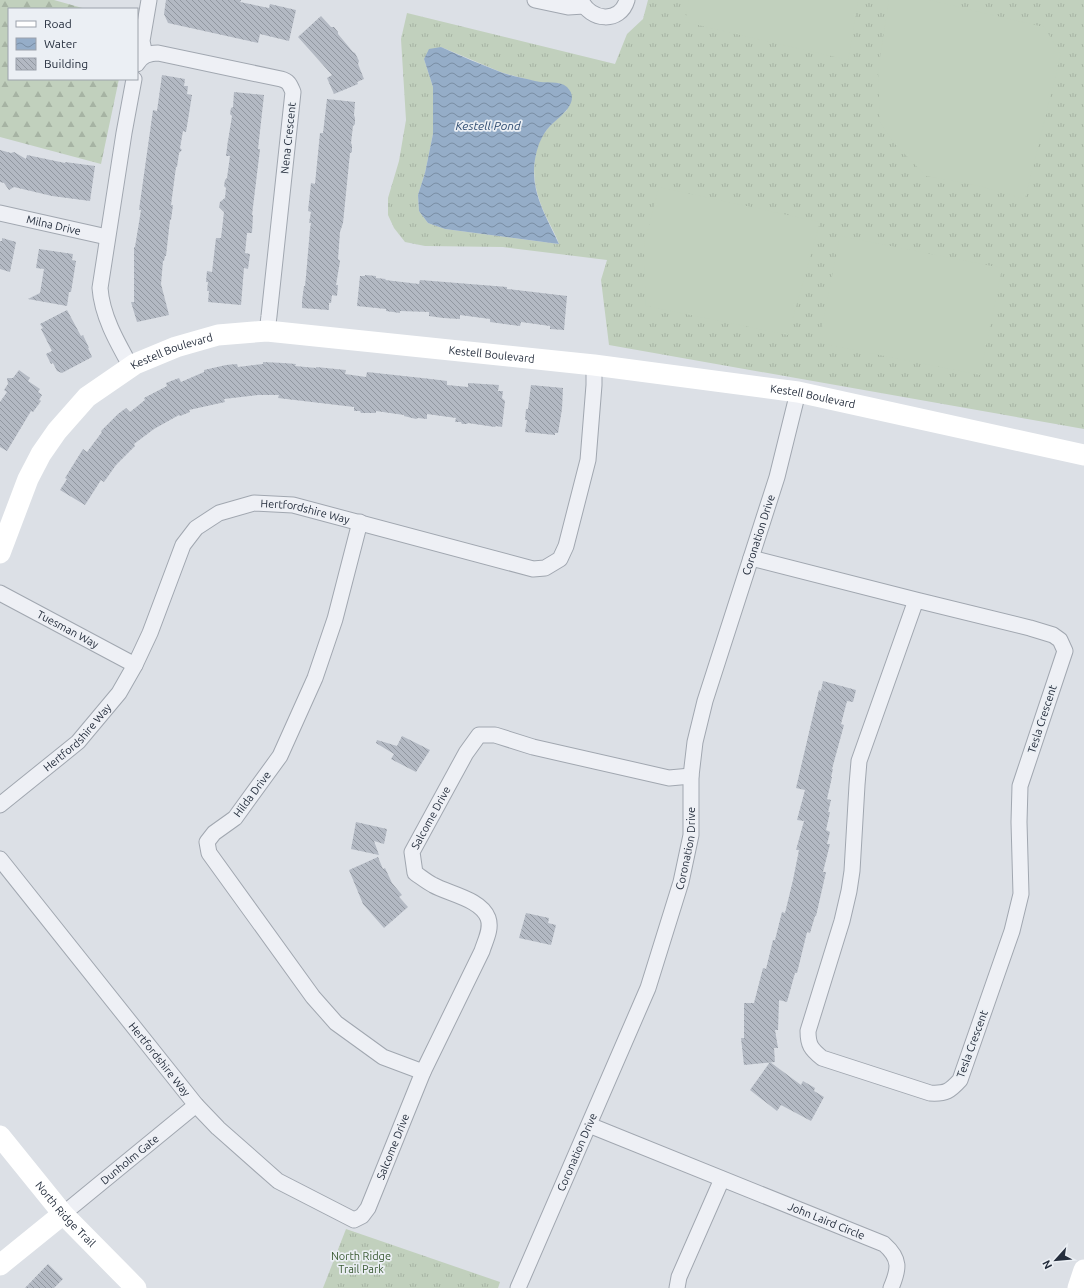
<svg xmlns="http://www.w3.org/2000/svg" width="1084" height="1288" font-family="Ubuntu,sans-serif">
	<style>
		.grass { fill: url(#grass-tufts); fill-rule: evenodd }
		.forest { fill: url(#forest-firs) }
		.pitch { fill: #c1d0bd }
		.water { fill: url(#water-waves) }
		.building { fill: url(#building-back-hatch) }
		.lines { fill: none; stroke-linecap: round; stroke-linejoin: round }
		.street-casing { stroke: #a1a7b0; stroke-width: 17 }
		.street { stroke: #eef0f5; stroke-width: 15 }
		.secondary { stroke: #fff; stroke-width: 21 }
		.labels { text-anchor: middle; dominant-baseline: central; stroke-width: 3.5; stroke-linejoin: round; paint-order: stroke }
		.street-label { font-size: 11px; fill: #252e3d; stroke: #ebeff4 }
		.park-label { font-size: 11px; fill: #395932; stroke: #ebeff4 }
		.water-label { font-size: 12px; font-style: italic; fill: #2f4c71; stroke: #ebeff4 }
	</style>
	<defs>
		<pattern id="grass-tufts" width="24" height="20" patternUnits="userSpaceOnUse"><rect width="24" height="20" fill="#c1d0bd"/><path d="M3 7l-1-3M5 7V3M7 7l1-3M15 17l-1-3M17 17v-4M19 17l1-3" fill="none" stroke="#a6b3a3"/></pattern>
		<pattern id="forest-firs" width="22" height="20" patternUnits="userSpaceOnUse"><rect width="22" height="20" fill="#c1d0bd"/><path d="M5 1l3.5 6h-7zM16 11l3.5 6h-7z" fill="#a6b3a3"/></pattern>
		<pattern id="water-waves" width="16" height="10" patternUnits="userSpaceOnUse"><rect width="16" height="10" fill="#95adc8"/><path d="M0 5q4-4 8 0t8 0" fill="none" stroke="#798da4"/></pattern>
		<pattern id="building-back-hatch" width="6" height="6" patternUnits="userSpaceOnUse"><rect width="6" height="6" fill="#b3b9c3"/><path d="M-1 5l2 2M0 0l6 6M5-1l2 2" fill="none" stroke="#9197a0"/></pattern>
	</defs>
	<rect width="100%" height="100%" fill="#dce0e6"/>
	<g class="grass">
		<path d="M648 0H1084V429L609 345 601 280 607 260 503 247 425 246 405 242 394 228 388 215V198L399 161 406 120 401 39 407 13 615 64 627 34 643 19ZM441 47 503 73 541 83H559L567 110C561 116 554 121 549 127 531 147 531 178 540 202 545 217 554 230 559 244L445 229 428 223 419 211 418 195 425 173 433 134V87L424 59Z"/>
		<path d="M346 1229 500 1282 498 1288H323Z"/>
	</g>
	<path class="forest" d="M0 0H54L86 9H9V79H119L101 164 0 137Z"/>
	<g class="pitch">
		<path d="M689 0H858L848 60 685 22Z"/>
		<path d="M889 0H929L1044 27 1061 54 1025 199 979 186 926 176 894 143 880 122 878 70Z"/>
		<path d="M659 187 820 222 788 335 646 306 644 245Z"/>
		<path d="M840 236 1002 268 980 375 819 343Z"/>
	</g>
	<path class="water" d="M441 47C461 56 482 65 503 73 513 76 524 78 535 81 545 84 559 80 567 87 582 102 559 117 550 126 545 131 542 137 539 144 525 183 543 210 559 244L445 229 428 223 419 211 418 195 425 173 433 134V87L424 59 429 49Z"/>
	<g class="building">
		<path d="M166 0H241L240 2 269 8 270 4 296 10 289 41 260 34 258 43 168 23 164 14Z"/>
		<path d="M321 16 331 27H334L338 32V34L353 52 355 53 359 61 358 64 364 79 357 82 358 84 334 94 327 78 332 75 298 37Z"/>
		<path d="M162 75 185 79 184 86H188L187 94 192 95 186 132 183 131 180 148 182 150 179 153 177 167H176L171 205H173L171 220H170L166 256H165L164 261H163L161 284 169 315 137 322 131 302H134V247H135L141 210H139L153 110 157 111Z"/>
		<path d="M234 92 264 95 258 149H260L252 215H253L252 233H247L245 253 250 254 248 269 244 268 241 305 208 302 209 291H207L208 282H206L207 271 212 272 216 238H221L224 212 219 207 220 202 225 198 226 188 224 186 225 180 227 178 230 156H226L228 140V141L232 116 230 114 231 108 233 107Z"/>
		<path d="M327 99 355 102 354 115 355 118V124L353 126 351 143 352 145V152L350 153 343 223 340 232 338 259 340 261 336 285H338L337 296 332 295 331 303H329V310L302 308V301L304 286H305L306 276 310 229 311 223H309L311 212 308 211 311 183 315 184 320 133H323Z"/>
		<path d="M0 150 11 153 14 152 26 159 27 155 65 163V162L95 166 90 201 52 196 14 187 9 190 4 183 0 182Z"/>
		<path d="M2 238 16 242 10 272 0 269V241H2Z"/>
		<path d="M39 249 73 254 72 260 76 261 71 292H69L67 306 28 299 40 293 44 269 36 268Z"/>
		<path d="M365 275 376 276V278L386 279 385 280 419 284 420 280 507 287V289L567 296 564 330 550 329V326L521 322 520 326 490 322V319L460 315V319L443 318 429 316V312L400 311V313L386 311V309L357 306 360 276H365Z"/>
		<path d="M67 310 81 336 83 335 89 348H88L92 357 62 373 57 371 53 363 51 364 46 354 52 351 41 329 43 328 40 324Z"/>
		<path d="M263 362 283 363 296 364 295 366 316 368V367L346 370 345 374 366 377 367 372 431 379 447 381V385L468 387V383L499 385 498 391H503L502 398 505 401 502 427 496 426 495 427 468 423 467 424H462L461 422H455L456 418 427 414V419L418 418 416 419 404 416V415L376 411V413H361L360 411H354V407L278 398 279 395H258L224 399 225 402 189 410 190 412 180 416 179 415 154 429 134 444 135 446 116 465 104 482 101 480 85 505 60 490 67 479 65 478 83 449 87 452 102 432 101 431 118 414 126 408 130 412 145 400 144 398 167 386 166 383 179 378 181 382 204 372V370L226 365 237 364 238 367 263 364Z"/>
		<path d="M19 370 30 378 28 381 40 389 38 392 42 395 39 400 41 401 33 412 31 411 7 451 0 447V402L7 392 4 390 8 384 7 378H13Z"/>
		<path d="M531 385 563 388 562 409 558 433H555V435L525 432 527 420H525L526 409H528Z"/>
		<path d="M823 681 856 690 853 702 847 701 841 724 844 725 832 769H833L831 777H832L827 799 831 800 828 812H830L826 830 830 832 827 844H830L823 872H826L816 916H815L810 933 807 932 797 973H795L787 1002 779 1000 778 1030H775L778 1048H774L775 1062 744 1065 741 1038H744V1003H754L763 968 766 969 773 940H775L782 912 785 913 793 880 799 850H796L804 821 797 820 805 790 796 788 819 690 821 691Z"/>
		<path d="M402 736 430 750 416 772 391 759 394 754 376 743 377 740 397 746Z"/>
		<path d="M356 822 387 829 384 844 374 841 379 855 351 849Z"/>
		<path d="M378 857 383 869 385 868 392 883 402 895 399 897 408 907 384 928 363 904 349 870Z"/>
		<path d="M526 913 549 918 548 923 556 925 551 945 519 938Z"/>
		<path d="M770 1062 801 1085 803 1081 815 1088 814 1091 824 1097 811 1121 781 1105 777 1111 750 1090Z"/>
		<path d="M48 1264 63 1279 54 1288H25Z"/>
	</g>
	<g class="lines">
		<g class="street-casing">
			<g id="street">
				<path d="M535 0 568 7 584 6"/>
				<path d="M581 0C590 21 620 24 627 0"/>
				<path d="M145 55 142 41 149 0"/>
				<path d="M137 64C141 56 149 53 158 53L281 79C289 81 290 85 293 92L269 316 267 331"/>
				<path id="s1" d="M0 213 107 237"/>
				<path d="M131 367C117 342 102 316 100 288L124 133 134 79"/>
				<path d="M360 522 335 619 315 678 280 756 235 818 214 833 207 842 209 853 313 997 336 1023 383 1057 423 1072"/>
				<path d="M751 558 916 600 1030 628 1053 635 1060 640 1065 651 1020 786 1019 822 1021 894 1012 931 960 1080C950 1091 946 1094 930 1093L822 1058C811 1049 808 1045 808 1031L842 921 849 891 852 871 857 785 859 761 916 600"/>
				<path id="s2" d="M0 593 135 665"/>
				<path id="s3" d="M0 805 78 742 119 693 135 665 150 633 183 545 196 528 219 513 254 503 293 505 533 569 545 568 560 559 566 546 588 460 594 385V365"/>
				<path id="s4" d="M0 859 196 1105 218 1128 278 1181 354 1220 362 1216 368 1208 423 1072 482 951C485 941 492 929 488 918 481 899 449 894 433 885 427 882 421 877 415 873L412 852 466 753 479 735H495L533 747 669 778 691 776"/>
				<path id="s5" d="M589 1125 884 1244C901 1259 899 1269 891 1288"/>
				<path id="s6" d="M63 1214 196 1105"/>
				<path id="s7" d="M518 1288 648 988 681 882 691 835V776L695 742 705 701 777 477 798 392"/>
				<path d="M677 1288 679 1277 722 1179"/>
			</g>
		</g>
		<use href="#street" class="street"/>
		<g class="secondary">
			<path id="s8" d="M0 553 28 479 41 454 57 431 87 397 135 364 176 347 218 335 267 331 594 365 798 392 1084 455"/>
			<path id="s9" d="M0 1136 63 1214 136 1288"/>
			<path d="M0 1265 63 1214"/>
			<path d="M1078 1288 1084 1270"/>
		</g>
	</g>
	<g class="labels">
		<g class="street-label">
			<text transform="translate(288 138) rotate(-84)">Nena Crescent</text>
			<text stroke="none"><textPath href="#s1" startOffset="55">Milna Drive</textPath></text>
			<text stroke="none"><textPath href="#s8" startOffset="278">Kestell Boulevard</textPath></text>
			<text stroke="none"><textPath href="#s8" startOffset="602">Kestell Boulevard</textPath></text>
			<text stroke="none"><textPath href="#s8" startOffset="926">Kestell Boulevard</textPath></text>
			<text stroke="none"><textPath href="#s3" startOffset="463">Hertfordshire Way</textPath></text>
			<text stroke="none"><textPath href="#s7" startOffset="796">Coronation Drive</textPath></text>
			<text stroke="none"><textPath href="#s2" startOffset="77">Tuesman Way</textPath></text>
			<text transform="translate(1042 719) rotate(-72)">Tesla Crescent</text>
			<text stroke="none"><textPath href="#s3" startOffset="103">Hertfordshire Way</textPath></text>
			<text transform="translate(252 794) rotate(-53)">Hilda Drive</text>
			<text stroke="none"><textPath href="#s4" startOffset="994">Salcome Drive</textPath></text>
			<text stroke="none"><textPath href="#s7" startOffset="472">Coronation Drive</textPath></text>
			<text transform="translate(972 1044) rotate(-70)">Tesla Crescent</text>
			<text stroke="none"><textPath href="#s4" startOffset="256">Hertfordshire Way</textPath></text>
			<text stroke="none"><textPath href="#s4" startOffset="597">Salcome Drive</textPath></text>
			<text stroke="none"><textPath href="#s7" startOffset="148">Coronation Drive</textPath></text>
			<text stroke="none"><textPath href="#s6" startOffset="86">Dunholm Gate</textPath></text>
			<text stroke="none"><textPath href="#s9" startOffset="102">North Ridge Trail</textPath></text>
			<text stroke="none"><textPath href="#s5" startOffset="256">John Laird Circle</textPath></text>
		</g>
		<g class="park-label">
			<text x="361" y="1256">North Ridge<tspan x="361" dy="13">Trail Park</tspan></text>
		</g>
		<g class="water-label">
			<text x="488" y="125">Kestell Pond</text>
		</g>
	</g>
	<rect x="8" y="8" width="130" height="72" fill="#ebeff4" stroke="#9ca2ab"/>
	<rect x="16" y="21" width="20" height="6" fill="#ffffff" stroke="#9ca2ab"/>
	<text x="44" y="28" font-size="12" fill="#252e3d">Road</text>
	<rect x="16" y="38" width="20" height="12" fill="url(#water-waves)" stroke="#9ca2ab"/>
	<text x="44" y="48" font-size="12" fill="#252e3d">Water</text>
	<rect x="16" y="58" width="20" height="12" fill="url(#building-back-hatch)" stroke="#9ca2ab"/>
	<text x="44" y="68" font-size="12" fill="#252e3d">Building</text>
	<g transform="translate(1056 1260) rotate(243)" stroke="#ebeff4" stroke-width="3" paint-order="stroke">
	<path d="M0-3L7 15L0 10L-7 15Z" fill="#252e3d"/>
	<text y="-6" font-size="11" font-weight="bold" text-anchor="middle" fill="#252e3d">N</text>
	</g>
</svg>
